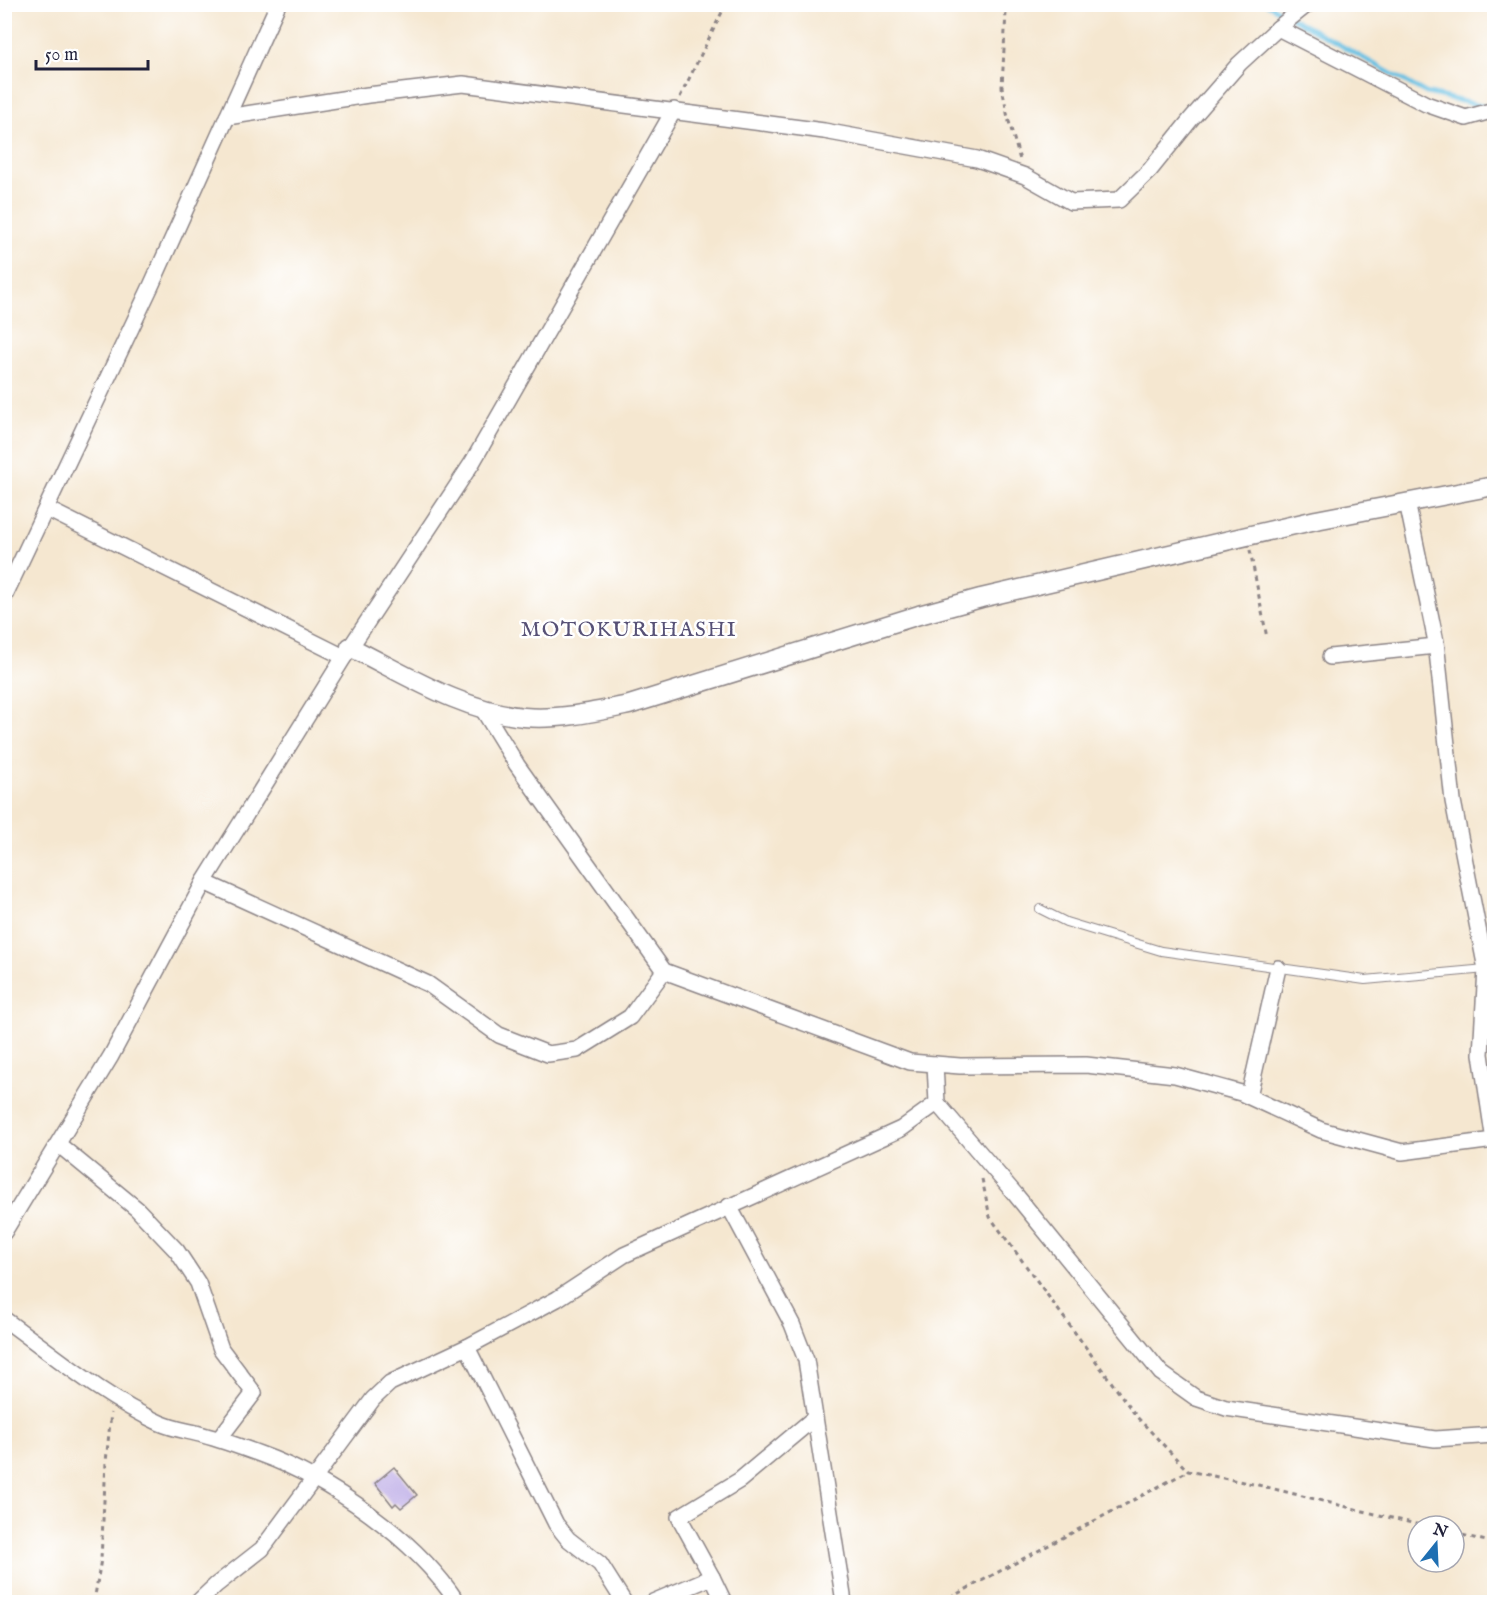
<svg xmlns="http://www.w3.org/2000/svg" width="1499" height="1607" font-family="'IM FELL English',serif">
	<style>
		.lines { fill: none; stroke-linecap: round; stroke-linejoin: round }
		.stream { stroke: #65c0e3; stroke-width: 4.5 }
		.building { fill: #b9a7e5 }
		.service-casing { stroke: #8c8486; stroke-width: 10 }
		.minor-casing { stroke: #8c8486; stroke-width: 18 }
		.tertiary-casing { stroke: #8c8486; stroke-width: 21 }
		.path { stroke: #8c8486; stroke-width: 3; stroke-dasharray: 4.5 4.5; stroke-linecap: butt }
		.service { stroke: #fff; stroke-width: 8 }
		.minor { stroke: #fff; stroke-width: 15 }
		.tertiary { stroke: #fff; stroke-width: 18 }
		.labels { text-anchor: middle; dominant-baseline: central; stroke-width: 5; stroke-linejoin: round; paint-order: stroke }
		.quarter-label { font-size: 21px; letter-spacing: 1.5px; fill: #575176; stroke: #fff }
	</style>
	<rect width="100%" height="100%" fill="#fff"/>
	<filter id="ink" filterUnits="userSpaceOnUse"><feTurbulence type="fractalNoise" baseFrequency=".0167" numOctaves="2"/><feDisplacementMap in="SourceGraphic" scale="12" xChannelSelector="R" yChannelSelector="G"/><feConvolveMatrix kernelMatrix="1 2 1 2 8 2 1 2 1" color-interpolation-filters="sRGB"/></filter>
	<filter id="wash" filterUnits="userSpaceOnUse"><feTurbulence type="fractalNoise" baseFrequency=".008" numOctaves="4" result="noise"/><feDisplacementMap in="SourceGraphic" scale="24" xChannelSelector="R" yChannelSelector="G"/><feGaussianBlur stdDeviation="1.35" result="paint"/><feColorMatrix in="noise" values="0 0 0 0 0 0 0 0 0 0 0 0 0 0 0 0 0 1.4 0 .05"/><feComposite in="paint" operator="in"/></filter>
	<g filter="url(#wash)">
		<rect width="100%" height="100%" fill="#f5e7d0"/>
		<g class="lines">
			<path class="stream" d="M1267 4 1426 93 1486 107"/>
		</g>
		<g id="blocks">
			<path class="building" d="M394 1467 417 1495 401 1508 396 1503 393 1506 375 1483Z"/>
		</g>
	</g>
	<g filter="url(#ink)">
		<use href="#blocks" fill-opacity="0" stroke="#8c8486" stroke-width="1.5"/>
		<g class="lines">
			<g class="service-casing">
				<path id="service" d="M1040 909 1066 922 1161 951 1365 980 1486 969"/>
			</g>
			<g class="minor-casing">
				<g id="minor">
					<path d="M1278 28 1426 104 1466 118 1494 110"/>
					<path d="M227 117 368 95 463 84 824 131 977 159 1025 176 1071 202 1119 200 1150 170 1191 119 1239 64 1278 28 1308 4"/>
					<path d="M1407 502 1436 642 1453 801 1486 969 1481 1054 1494 1141"/>
					<path d="M47 509 344 657"/>
					<path d="M4 597 151 286 278 4"/>
					<path d="M1330 657 1436 646"/>
					<path d="M482 708 517 765 664 971 910 1062 960 1066 1086 1065 1175 1075 1241 1093 1321 1130 1402 1152 1494 1140"/>
					<path d="M204 882 428 984 499 1035 548 1054 577 1050 630 1017 664 971"/>
					<path d="M1249 1096 1278 968"/>
					<path d="M937 1103 1015 1194 1161 1373 1196 1398 1226 1408 1435 1439 1494 1435"/>
					<path d="M58 1144 137 1209 177 1251 198 1283 221 1349 254 1393 219 1439"/>
					<path d="M729 1206 792 1324 806 1360 844 1602"/>
					<path d="M4 1232 111 1056 204 882 344 657 472 463 674 110"/>
					<path d="M4 1319C54 1355 103 1397 160 1423 173 1429 189 1431 203 1435 222 1440 241 1447 260 1454 330 1479 416 1539 457 1602"/>
					<path d="M467 1347 556 1524 568 1539 600 1564 624 1602"/>
					<path d="M712 1577 679 1517 740 1480 813 1419"/>
					<path d="M198 1602 216 1585 262 1549 373 1399 390 1383 467 1347 557 1299 624 1255 901 1129 937 1103 935 1064"/>
					<path d="M653 1602 712 1577 724 1602"/>
				</g>
			</g>
			<g class="tertiary-casing">
				<path id="tertiary" d="M350 647C405 674 462 711 524 717 559 720 595 712 629 705L919 615 981 598 1316 520 1494 486"/>
			</g>
			<g class="path">
				<path d="M1004 4 1006 12 1002 87 1008 118 1020 160"/>
				<path d="M680 97 726 4"/>
				<path d="M1250 550 1267 638"/>
				<path d="M982 1179 990 1217 1137 1417 1188 1471 1258 1485 1424 1526"/>
				<path d="M1454 1533 1494 1543"/>
				<path d="M94 1602 101 1559 106 1462 111 1413"/>
				<path d="M942 1602 1188 1471"/>
			</g>
			<use href="#service" class="service"/>
			<use href="#minor" class="minor"/>
			<use href="#tertiary" class="tertiary"/>
		</g>
	</g>
	<g class="labels">
		<g class="quarter-label">
			<text x="629" y="630">MOTOKURIHASHI</text>
		</g>
	</g>
	<rect width="1499" height="1607" fill="none" stroke="#fff" stroke-width="24"/>
	<g transform="translate(1436 1544) rotate(18)"><circle r="28" fill="#ffffff" stroke="#a7a7b1" stroke-width="1.5"/>
	<path d="M0-4.5L10 22L0 15L-10 22Z" fill="#1f6fb2"/>
	<text y="-9" font-size="16" font-weight="bold" text-anchor="middle" fill="#22223b">N</text>
	</g>
	<path d="M36 60v9h112v-9" fill="none" stroke="#22223b" stroke-width="3"/>
	<text x="45" y="60" font-size="18" fill="#22223b" stroke="#ffffff" stroke-width="4.5" paint-order="stroke">50 m</text>
</svg>
